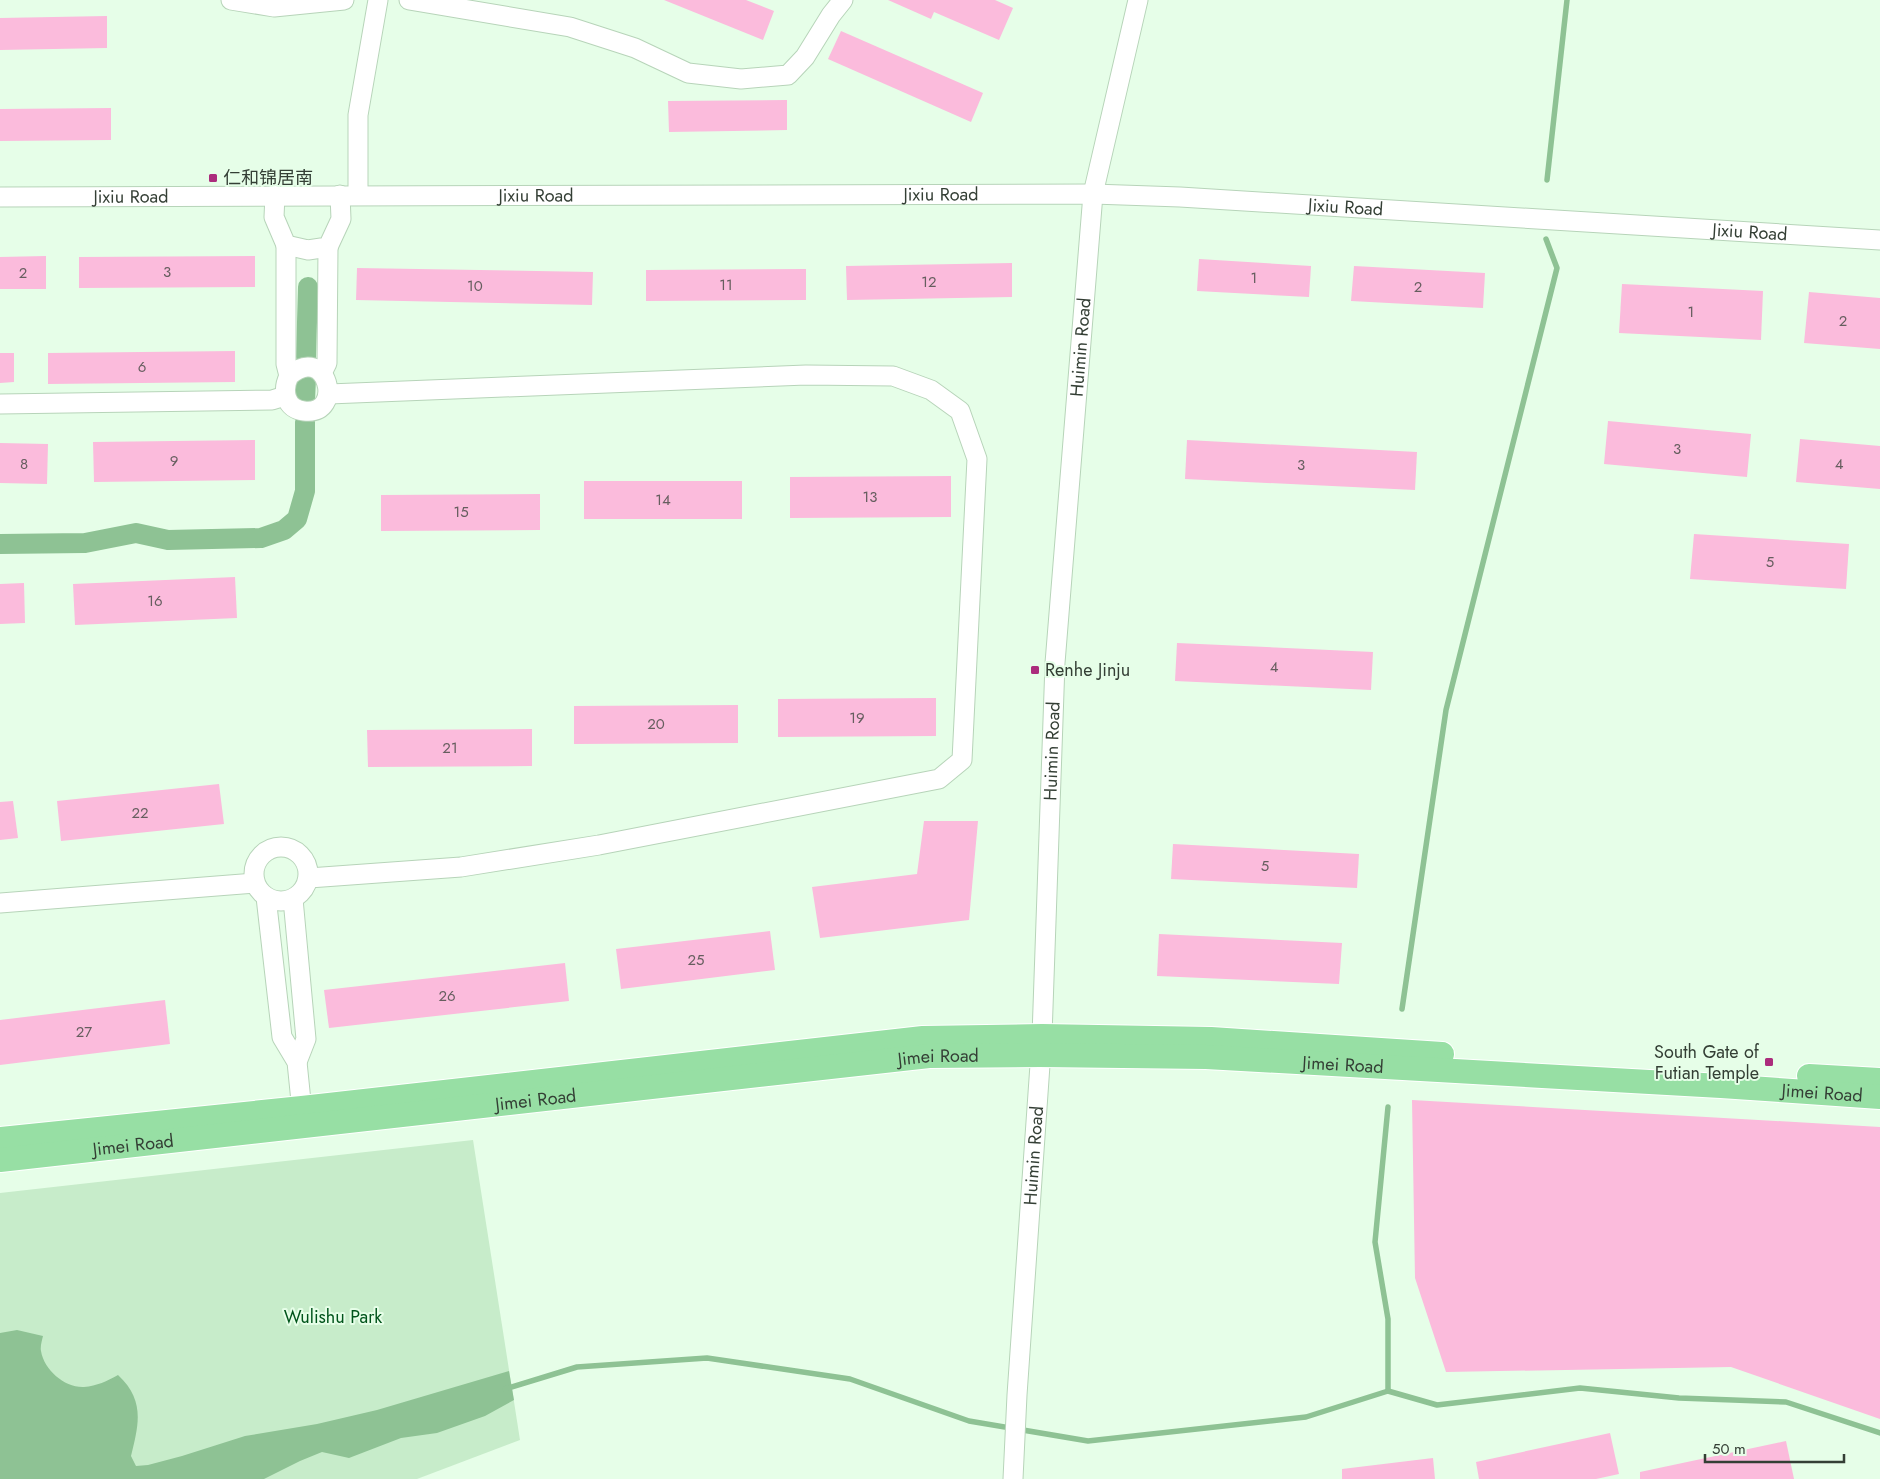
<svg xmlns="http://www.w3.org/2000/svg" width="1880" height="1479" font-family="Jost,'Noto Sans SC',sans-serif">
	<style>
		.green { fill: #c7ecca }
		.water { fill: #8ec294 }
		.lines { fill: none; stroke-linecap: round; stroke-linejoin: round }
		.stream { stroke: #8ec294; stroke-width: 5.5 }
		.canal { stroke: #8ec294; stroke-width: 20 }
		.building { fill: #fbbbdc }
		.minor-casing { stroke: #b7d4b9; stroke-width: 21 }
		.major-casing { stroke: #fff; stroke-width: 26 }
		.minor { stroke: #fff; stroke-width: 19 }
		.major { stroke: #97dfa4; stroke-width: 24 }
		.poi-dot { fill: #ab2c7c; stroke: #e6fee8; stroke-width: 2 }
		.labels { text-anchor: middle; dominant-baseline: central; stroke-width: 4; stroke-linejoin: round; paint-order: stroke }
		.number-label { font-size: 15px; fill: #665e5f }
		.poi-label { font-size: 18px; fill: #343f35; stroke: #e6fee8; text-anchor: start }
		.street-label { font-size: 18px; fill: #343f35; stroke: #e6fee8 }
		.park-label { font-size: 18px; fill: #00541b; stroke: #e6fee8 }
	</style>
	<rect width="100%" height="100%" fill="#e6fee8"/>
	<path class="green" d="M473 1140 520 1440 417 1479H0V1193Z"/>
	<path class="water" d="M17 1330 43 1336C42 1340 40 1347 41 1351 44 1370 65 1388 84 1387 97 1386 107 1381 118 1375 145 1400 139 1424 131 1456L136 1466 148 1465 182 1456 245 1436 317 1424 377 1410 509 1371 514 1400 485 1416 437 1433 401 1438 349 1458 322 1452 300 1461 264 1479H0V1333Z"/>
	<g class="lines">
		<g class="stream">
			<path d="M1547 180 1567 0"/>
			<path d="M1402 1009 1446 710 1557 268 1546 239"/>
			<path d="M1388 1107 1375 1242 1388 1319V1391"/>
			<path d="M505 1389 577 1367 707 1358 850 1379 969 1421 1088 1441 1306 1417 1388 1391 1437 1405 1580 1388 1679 1398 1786 1402 1880 1433"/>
		</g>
		<g class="canal">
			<path d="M306 357 308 287"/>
			<path d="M305 401 306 378"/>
			<path d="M0 544 85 543 136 533 168 540 261 538 284 530 297 519 305 491V422"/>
		</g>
	</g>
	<g class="building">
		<path d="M664 0H746L774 11 763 40Z"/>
		<path d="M888 0H995L1013 8 999 40 934 12 931 19Z"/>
		<path d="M107 16V48L0 50V18Z"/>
		<path d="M841 31 983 93 971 122 828 59Z"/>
		<path d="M787 100V130L669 132 668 101Z"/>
		<path d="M111 108V140L0 141V109Z"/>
		<path d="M46 256V289H0V257Z"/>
		<path d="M255 256V287L79 288V257Z"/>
		<path d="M1199 259 1311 266 1309 297 1197 291Z"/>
		<path d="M1012 263V297L847 300 846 266Z"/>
		<path d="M1354 266 1485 273 1483 308 1351 301Z"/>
		<path d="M357 268 593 272 592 305 356 300Z"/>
		<path d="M806 269V300L646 301V270Z"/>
		<path d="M1622 284 1763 291 1761 340 1619 333Z"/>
		<path d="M1809 292 1880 298V349L1804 343Z"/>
		<path d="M235 351V382L48 384V353Z"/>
		<path d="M0 353H14V382L0 383Z"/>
		<path d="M1608 421 1751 434 1747 477 1604 464Z"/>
		<path d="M1800 439 1880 446V489L1796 482Z"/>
		<path d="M255 440V480L94 482 93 442Z"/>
		<path d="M1187 440 1417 452 1415 490 1185 479Z"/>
		<path d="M0 443 48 444 47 484 0 483Z"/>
		<path d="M951 476V517L790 518V477Z"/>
		<rect x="584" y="481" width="158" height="38"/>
		<path d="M540 494V530L381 531V495Z"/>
		<path d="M1694 534 1849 544 1846 589 1690 579Z"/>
		<path d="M235 577 237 618 75 625 73 584Z"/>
		<path d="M24 583 25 623 0 624V584Z"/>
		<path d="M1177 643 1373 652 1371 690 1175 681Z"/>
		<path d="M936 698V736L778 737V699Z"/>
		<path d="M738 705V743L574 744V706Z"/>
		<path d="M532 729V766L368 767 367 730Z"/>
		<path d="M219 784 224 824 61 841 57 801Z"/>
		<path d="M13 801 18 838 0 840V802Z"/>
		<path d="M924 821H978L969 920 820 938 812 887 917 874Z"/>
		<path d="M1173 844 1359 854 1357 888 1171 879Z"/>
		<path d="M770 931 775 970 621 989 616 949Z"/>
		<path d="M1159 934 1342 943 1339 984 1157 976Z"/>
		<path d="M565 963 569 1001 329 1028 324 990Z"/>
		<path d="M165 1000 170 1044 0 1065V1020Z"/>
		<path d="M1412 1100 1880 1127V1419L1731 1367 1446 1372 1415 1278Z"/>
		<path d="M1610 1433 1619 1474 1596 1479H1479L1476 1462Z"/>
		<path d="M1786 1441 1794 1479H1640V1472Z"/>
		<path d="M1433 1458 1435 1479H1342V1469Z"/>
	</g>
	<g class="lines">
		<g class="minor-casing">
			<g id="minor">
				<path d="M231 0 274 7 344 0"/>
				<path d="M409 0 570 27 635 48 688 73 741 79 788 75 805 57 831 15 843 0"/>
				<path d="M275 195 274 217 286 245 308 250 328 247 341 219 340 195"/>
				<path d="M358 195V115L378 0"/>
				<path id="s1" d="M0 197 1093 194 1180 197 1880 240"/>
				<path d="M286 245V364L289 376C282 390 285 409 304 411 346 416 327 342 289 376"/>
				<path d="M322 373 327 363 328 247"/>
				<path d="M0 404 272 400 285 396"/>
				<circle cx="281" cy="874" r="27"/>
				<path d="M309 878 461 867 599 845 939 779 962 760 977 459 960 411 931 390 893 376 806 375 329 394"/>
				<path d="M266 897 282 1037 297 1062 303 1121"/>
				<path d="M293 899 306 1039 297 1062"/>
				<path d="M0 903 255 883"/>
				<path id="s2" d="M1013 1479 1017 1395 1042 1036 1055 663 1093 194 1138 0"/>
			</g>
		</g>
		<g class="major-casing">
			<g id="major">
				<path d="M1809 1076 1880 1080"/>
				<path d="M0 1139 302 1108 923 1038 1042 1036 1211 1039 1442 1054"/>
				<path id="s3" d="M0 1160 929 1056 1040 1055 1206 1057 1721 1086 1880 1097"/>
			</g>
		</g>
		<use href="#minor" class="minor"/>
		<use href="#major" class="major"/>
	</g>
	<g class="poi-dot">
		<rect x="208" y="173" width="10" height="10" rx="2.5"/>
		<rect x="1030" y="665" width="10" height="10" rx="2.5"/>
		<rect x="1764" y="1057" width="10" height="10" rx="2.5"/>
	</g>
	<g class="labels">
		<g class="number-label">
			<text x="167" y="272">3</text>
			<text x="23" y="273">2</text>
			<text x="1254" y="278">1</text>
			<text x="929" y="282">12</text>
			<text x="726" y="285">11</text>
			<text x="475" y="286">10</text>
			<text x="1418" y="287">2</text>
			<text x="1691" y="312">1</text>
			<text x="1843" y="321">2</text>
			<text x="142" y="367">6</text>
			<text x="1677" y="449">3</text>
			<text x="174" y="461">9</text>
			<text x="24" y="464">8</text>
			<text x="1839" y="464">4</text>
			<text x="1301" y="465">3</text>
			<text x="870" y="497">13</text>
			<text x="663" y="500">14</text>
			<text x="461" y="512">15</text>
			<text x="1770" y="562">5</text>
			<text x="155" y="601">16</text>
			<text x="1274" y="667">4</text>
			<text x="857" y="718">19</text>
			<text x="656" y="724">20</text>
			<text x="450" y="748">21</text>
			<text x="140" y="813">22</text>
			<text x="1265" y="866">5</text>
			<text x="696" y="960">25</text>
			<text x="447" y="996">26</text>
			<text x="84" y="1032">27</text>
		</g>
		<g class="poi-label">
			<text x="223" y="178">仁和锦居南</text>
			<text x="1045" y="670">Renhe Jinju</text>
			<text x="1759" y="1052" text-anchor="end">South Gate of<tspan x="1759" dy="21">Futian Temple</tspan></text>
		</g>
		<g class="street-label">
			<text stroke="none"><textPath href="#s1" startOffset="941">Jixiu Road</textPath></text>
			<text stroke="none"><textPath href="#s1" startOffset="536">Jixiu Road</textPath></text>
			<text stroke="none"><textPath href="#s1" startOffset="131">Jixiu Road</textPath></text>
			<text stroke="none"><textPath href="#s1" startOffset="1346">Jixiu Road</textPath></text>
			<text stroke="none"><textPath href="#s1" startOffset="1751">Jixiu Road</textPath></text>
			<text stroke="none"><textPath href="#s2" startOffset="1134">Huimin Road</textPath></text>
			<text stroke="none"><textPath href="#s2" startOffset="729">Huimin Road</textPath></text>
			<text stroke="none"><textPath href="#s3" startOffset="944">Jimei Road</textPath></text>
			<text stroke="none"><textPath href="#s3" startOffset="1349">Jimei Road</textPath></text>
			<text stroke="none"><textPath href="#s3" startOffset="1829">Jimei Road</textPath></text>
			<text stroke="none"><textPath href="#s3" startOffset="539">Jimei Road</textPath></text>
			<text stroke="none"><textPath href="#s3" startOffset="134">Jimei Road</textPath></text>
			<text stroke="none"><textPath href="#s2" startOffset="324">Huimin Road</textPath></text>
		</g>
		<g class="park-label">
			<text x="333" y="1317">Wulishu Park</text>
		</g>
	</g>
	<path d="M1705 1454v8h139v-8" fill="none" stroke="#343f35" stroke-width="2.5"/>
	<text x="1712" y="1454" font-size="15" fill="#343f35" stroke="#e6fee8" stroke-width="4" paint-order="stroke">50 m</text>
</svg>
